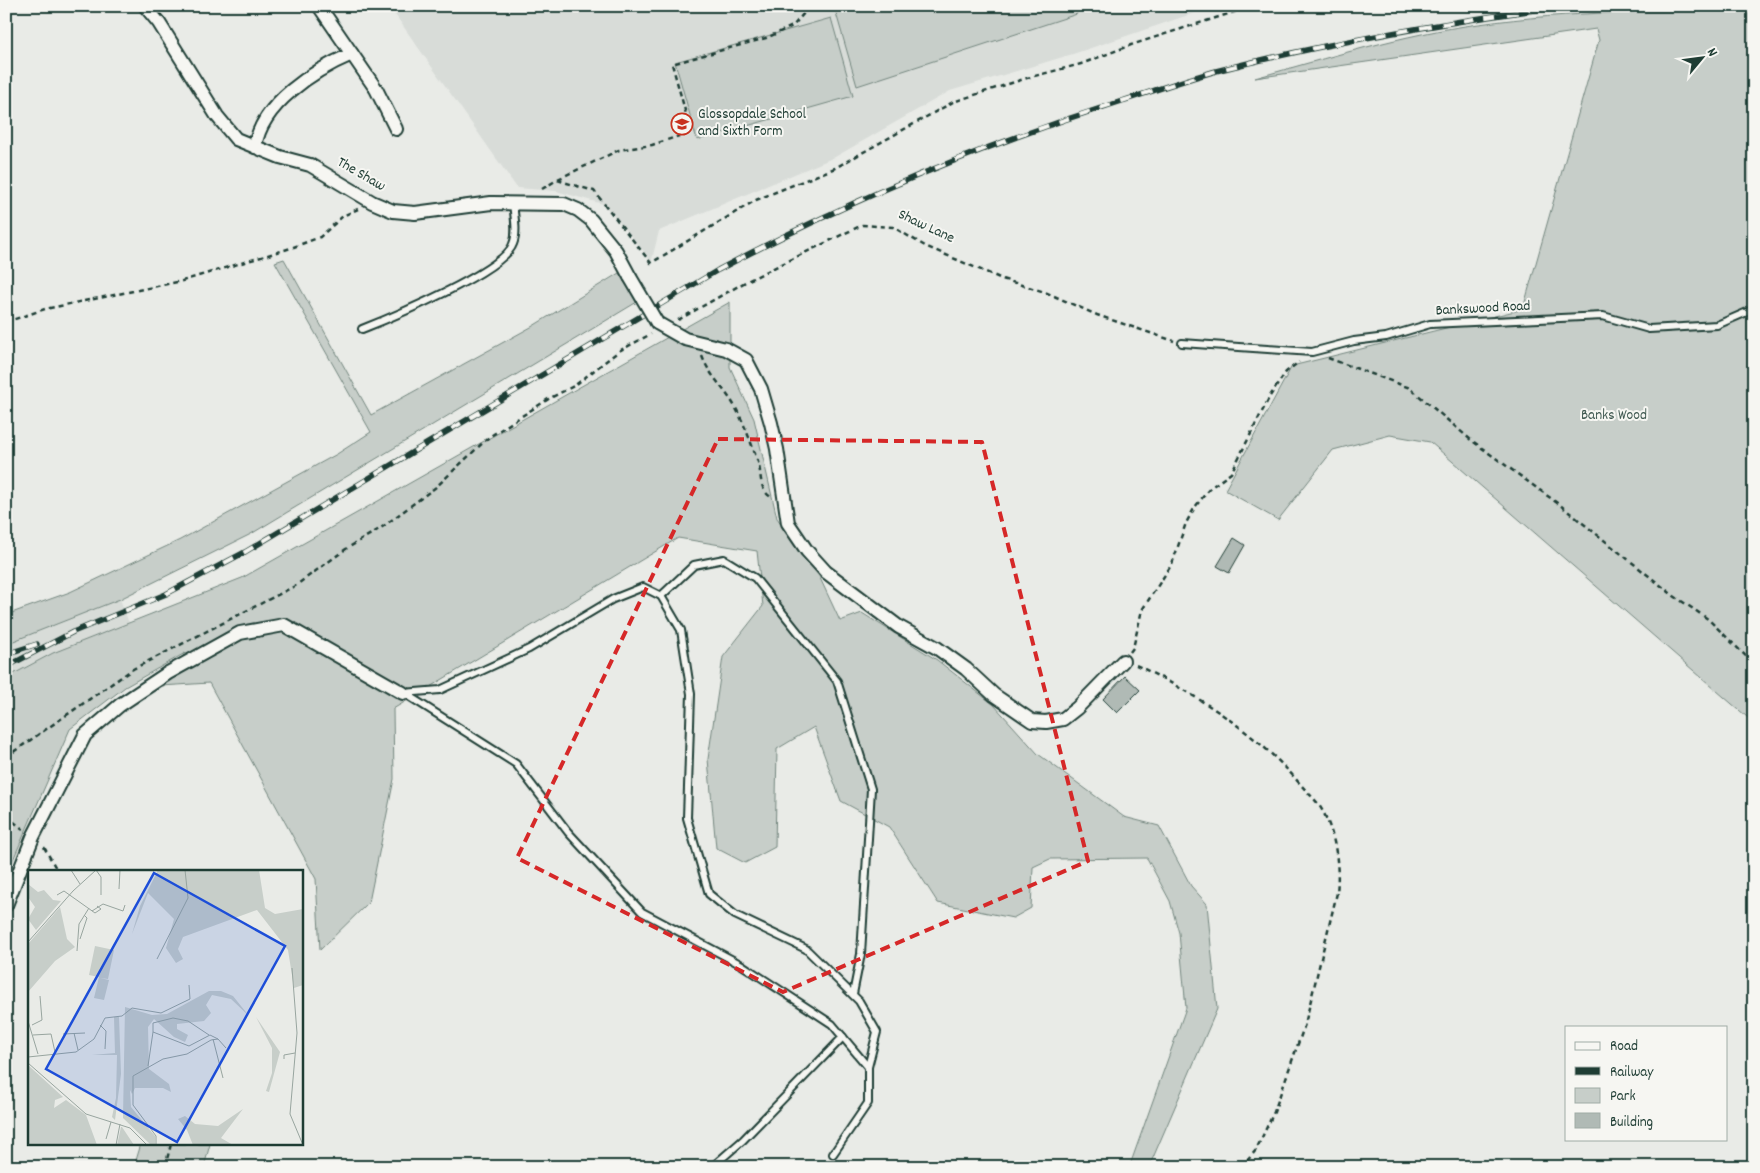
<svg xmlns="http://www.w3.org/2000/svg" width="1760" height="1173" font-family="Dekko,sans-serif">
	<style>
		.built { fill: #d8dcd8 }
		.green { fill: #c7cec9; stroke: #73867e }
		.building { fill: #b0bab5; stroke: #1f3d34 }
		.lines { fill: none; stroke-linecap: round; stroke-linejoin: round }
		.service-casing { stroke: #1f3d34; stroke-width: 10 }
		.minor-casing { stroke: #1f3d34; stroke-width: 16 }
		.path { stroke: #1f3d34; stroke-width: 2.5; stroke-dasharray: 5 4; stroke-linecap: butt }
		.service { stroke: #f6f6f2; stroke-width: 6 }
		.minor { stroke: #f6f6f2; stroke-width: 12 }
		.rail-casing { stroke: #1f3d34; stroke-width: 5.5 }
		.rail { stroke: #f6f6f2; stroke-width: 4; stroke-dasharray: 11; stroke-linecap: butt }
		.minor-bridge-casing { stroke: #1f3d34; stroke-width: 16; stroke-linecap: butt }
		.minor-bridge { stroke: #f6f6f2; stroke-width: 12 }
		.marked { fill: none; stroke: #d62828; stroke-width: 4; stroke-dasharray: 10 6; stroke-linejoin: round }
		.labels { text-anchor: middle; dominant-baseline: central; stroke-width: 4; stroke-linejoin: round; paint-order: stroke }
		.poi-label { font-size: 15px; fill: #1f3d34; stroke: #f6f6f2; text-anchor: start }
		.street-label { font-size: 15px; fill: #1f3d34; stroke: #f6f6f2 }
		.park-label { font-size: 15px; fill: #415a52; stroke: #f6f6f2 }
		.inset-road { fill: none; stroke: #98a59f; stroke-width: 1 }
		.view { fill: #1d4ed8; fill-opacity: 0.15; stroke: #1d4ed8; stroke-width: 2.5 }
		.inset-edge { fill: none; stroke: #1f3d34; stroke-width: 2.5 }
	</style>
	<rect width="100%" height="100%" fill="#e9ebe7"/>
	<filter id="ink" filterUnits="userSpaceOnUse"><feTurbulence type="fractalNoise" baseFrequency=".02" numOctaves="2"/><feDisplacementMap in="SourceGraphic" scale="10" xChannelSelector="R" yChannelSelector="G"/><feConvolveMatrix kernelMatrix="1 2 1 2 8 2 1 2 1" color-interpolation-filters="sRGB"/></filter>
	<g filter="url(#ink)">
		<g class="built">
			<path d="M389 6H1215L1076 53 950 91 835 157 659 231 651 263 647 255 603 204 556 191 517 188Z"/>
			<path d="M120 599 129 623 53 653 6 678V644Z"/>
		</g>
		<g class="green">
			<path d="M834 6H1075L1077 14 857 86Z"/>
			<path d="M1754 10V723L1430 442 1390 435 1333 450 1278 520 1225 490 1292 366 1523 309 1599 40 1596 29 1255 78C1327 58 1404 34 1479 24 1571 11 1661 11 1754 10Z"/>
			<path d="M831 18 853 96 697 140 675 62Z"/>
			<path d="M284 259 371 415 533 326 619 273 637 302 251 534 120 599 6 644V615L70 592 180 540 337 454 371 432 275 262Z"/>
			<path d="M730 302V367L754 419 777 518 819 576 840 621 862 613 937 660 994 705 1038 754 1124 817 1159 826 1191 886 1207 904 1217 1009 1149 1167 1130 1165 1186 1008 1179 933 1170 901 1147 858 1050 859 1033 867 1031 908 1013 918 938 903 889 827 841 801 814 727 777 749 775 847 745 863 716 848 708 759 723 657 763 606 757 551 678 538 393 709 394 779 369 902 320 950 316 879 209 683 161 686 185 653 125 687 70 729 6 876V678L53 653 242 578Z"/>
			<path d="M141 1144H210L204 1167H134Z"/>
		</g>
		<g class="building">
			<path d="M1234 538 1245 545 1229 573 1217 566Z"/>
			<path d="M1125 676 1140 690 1117 713 1103 699Z"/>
		</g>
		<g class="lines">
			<g class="service-casing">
				<g id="service">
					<path d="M362 329C390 318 504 271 513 244 518 232 514 215 513 203"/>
					<path d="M1182 343 1312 352 1354 341 1386 337 1430 324 1603 316 1649 329 1717 325 1754 309"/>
					<path d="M661 596 694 565 724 559 755 578 837 681 871 789 861 954 853 994"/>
					<path d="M403 693 440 690 529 649 613 599 643 587 661 596 681 630 691 694 687 818 709 894 735 915 806 949 859 1001 877 1032 868 1067"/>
					<path d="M404 693 516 764 568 832 642 912 742 965 832 1024 868 1067V1103L833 1154"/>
					<path d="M712 1167 743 1140 843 1037"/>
				</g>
			</g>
			<g class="minor-casing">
				<g id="minor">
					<path d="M145 6 159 23 217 116 236 139 280 157 310 165 372 202 393 211 415 213 491 203 564 204 578 210 591 220 616 251 630 277"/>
					<path d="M319 6 376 89 396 129"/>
					<path d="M255 147C261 104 314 70 352 54"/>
					<path d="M657 323 685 339 726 349 746 360 761 389 771 423 777 449 788 523 807 551 826 572 899 627 937 648 966 669 994 695 1032 721 1046 722 1063 719 1077 708 1123 661"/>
					<path d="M6 905 33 837 85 735 120 705 168 673 240 633 284 625 403 693"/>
				</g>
			</g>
			<g class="path">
				<path d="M558 179 619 150 652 145 691 132 672 64 766 38 793 26 810 6"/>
				<path d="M542 189 557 180 594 191 651 263 756 200 835 168 953 102 1027 78 1081 64 1131 45 1253 6"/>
				<path d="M678 320 749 280 862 225 893 227 925 246 1002 279 1045 292 1097 315 1174 341"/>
				<path d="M6 322 45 309 182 281 291 248 320 237 343 216 358 209"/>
				<path d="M702 356C709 375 724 388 734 405 744 422 751 443 758 462 762 473 758 489 771 497"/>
				<path d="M1328 358 1410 388 1471 440 1560 505 1674 596 1708 619 1754 664"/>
				<path d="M1130 652 1133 648 1142 610 1172 564 1186 523 1195 507 1210 488 1231 473 1270 396 1286 372 1299 362"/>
				<path d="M1136 665C1198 695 1257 733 1301 785 1307 792 1314 798 1319 805 1335 829 1340 865 1337 893L1305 1024 1274 1112 1256 1150 1242 1167"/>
				<path d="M6 757 133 669 295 586 346 549 381 528 436 487 489 437 550 398 574 386 619 351 651 334"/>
				<path d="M6 816 23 829"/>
				<path d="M44 847 58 872"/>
				<path d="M165 1167 171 1144"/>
			</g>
			<use href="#service" class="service"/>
			<use href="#minor" class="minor"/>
			<g class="rail-casing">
				<g id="rail">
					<path d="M6 654 37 644"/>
					<path d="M6 667 73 632 166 594 245 552 718 270C847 201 983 145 1122 101 1153 91 1184 80 1216 71 1330 42 1446 22 1563 6"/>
				</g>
			</g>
			<use href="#rail" class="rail"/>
			<g class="minor-bridge-casing">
				<path id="minor-bridge" d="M630 277 657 323"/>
			</g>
			<use href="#minor-bridge" class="minor-bridge"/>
		</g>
	</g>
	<path class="marked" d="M718 439 982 442 1088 861 783 992 517 858Z"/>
	<defs>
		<g id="school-ring" transform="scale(1.125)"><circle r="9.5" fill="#f6f6f2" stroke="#c8321e" stroke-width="1.5"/><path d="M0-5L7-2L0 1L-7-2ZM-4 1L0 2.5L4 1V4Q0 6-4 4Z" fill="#c8321e"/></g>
	</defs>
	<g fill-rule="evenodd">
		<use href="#school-ring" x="682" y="124"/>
	</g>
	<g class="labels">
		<g class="poi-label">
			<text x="698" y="115">Glossopdale School<tspan x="698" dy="17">and Sixth Form</tspan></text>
		</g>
		<g class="street-label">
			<text transform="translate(361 175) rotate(30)">The Shaw</text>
			<text transform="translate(926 227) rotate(25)">Shaw Lane</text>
			<text transform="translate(1483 309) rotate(-3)">Bankswood Road</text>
		</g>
		<g class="park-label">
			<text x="1614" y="416">Banks Wood</text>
		</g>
	</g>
	<g transform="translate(28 870)">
		<rect width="275" height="275" fill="#e9ebe7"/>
		<path d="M130 0H231L237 38 247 44 275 39V115L266 118 260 80 229 40 155 67 150 79 155 89 148 93 138 78 146 49 120 23 104 64 112 36ZM0 14 10 22 16 20 25 30 33 31 8 60 0 49 7 37 0 27ZM32 37 39 69 47 77 27 91 0 122V74ZM67 76 86 80 80 109 72 108 81 110 76 130 66 128 71 107 61 105ZM181 121H193L205 126 221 146 203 129 184 125 178 135 183 143 176 151 149 154V159L160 165 157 172 146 167 126 149 120 157 121 199 141 214 143 222 135 218H107L104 224 102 220 103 237 127 266V274L123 275 95 248 97 137 124 145 139 144ZM86 147H91L93 204 87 250 84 247 88 228 89 185H64L87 183ZM228 147 252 182 241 222 238 221 244 203V178ZM0 195 35 227 27 230 26 238 38 230 58 245 69 275H0ZM215 239 193 268 205 275H165L159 260 150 249 157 246 167 254 190 256ZM93 257H94L106 275H89Z" fill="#c7cec9"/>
		<path class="inset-road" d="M43 0 52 14M68 0 73 7V25M91 19 92 0M29 25 36 21 67 43 73 39 69 36M64 41 75 34 95 41 97 35M52 69 59 48 56 45M0 72 45 21 68 0M49 81 51 54 61 38M129 89 160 28 157 0M264 98 269 163 262 244 275 275M0 151 10 184M4 155 14 150 12 126M72 155 78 161 77 179M125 162V153L145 148 160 151 181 165M46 163 50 180M35 164 57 163M5 165 23 164 27 182M185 169 195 208M0 187 48 182 66 169 77 148 94 146 104 138 133 143 162 129 161 115M256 189V185L267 183M0 193 58 244 102 258 119 275M120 196 125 162 161 176 182 165 190 169M78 269 83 252M88 275 92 254M128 275V266L105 235V206L135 189 159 184 183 170 190 169 198 178"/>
		<path class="view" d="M126 3 257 76 149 272 18 199Z"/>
		<rect width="275" height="275" class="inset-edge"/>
	</g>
	<rect width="1760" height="1173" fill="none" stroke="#f6f6f2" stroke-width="25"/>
	<rect x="12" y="12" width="1735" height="1148" fill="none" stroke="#1f3d34" stroke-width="2" filter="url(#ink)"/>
	<rect x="1565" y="1026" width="162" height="115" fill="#f6f6f2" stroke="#a0aca6"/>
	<rect x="1575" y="1042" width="25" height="8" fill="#f6f6f2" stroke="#a0aca6"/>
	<text x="1610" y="1050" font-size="15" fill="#1f3d34">Road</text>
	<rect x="1575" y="1067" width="25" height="8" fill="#1f3d34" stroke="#a0aca6"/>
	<text x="1610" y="1076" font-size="15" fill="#1f3d34">Railway</text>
	<rect x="1575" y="1088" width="25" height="15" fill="#c7cec9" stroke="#a0aca6"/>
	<text x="1610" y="1100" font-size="15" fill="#1f3d34">Park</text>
	<rect x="1575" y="1113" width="25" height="15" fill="#b0bab5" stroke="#a0aca6"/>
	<text x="1610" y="1126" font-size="15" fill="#1f3d34">Building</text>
	<g transform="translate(1702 58) rotate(61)" stroke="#f6f6f2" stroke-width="4" paint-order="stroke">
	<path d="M0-4L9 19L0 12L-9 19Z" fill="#1f3d34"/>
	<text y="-8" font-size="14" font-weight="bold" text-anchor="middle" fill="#1f3d34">N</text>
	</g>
</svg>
